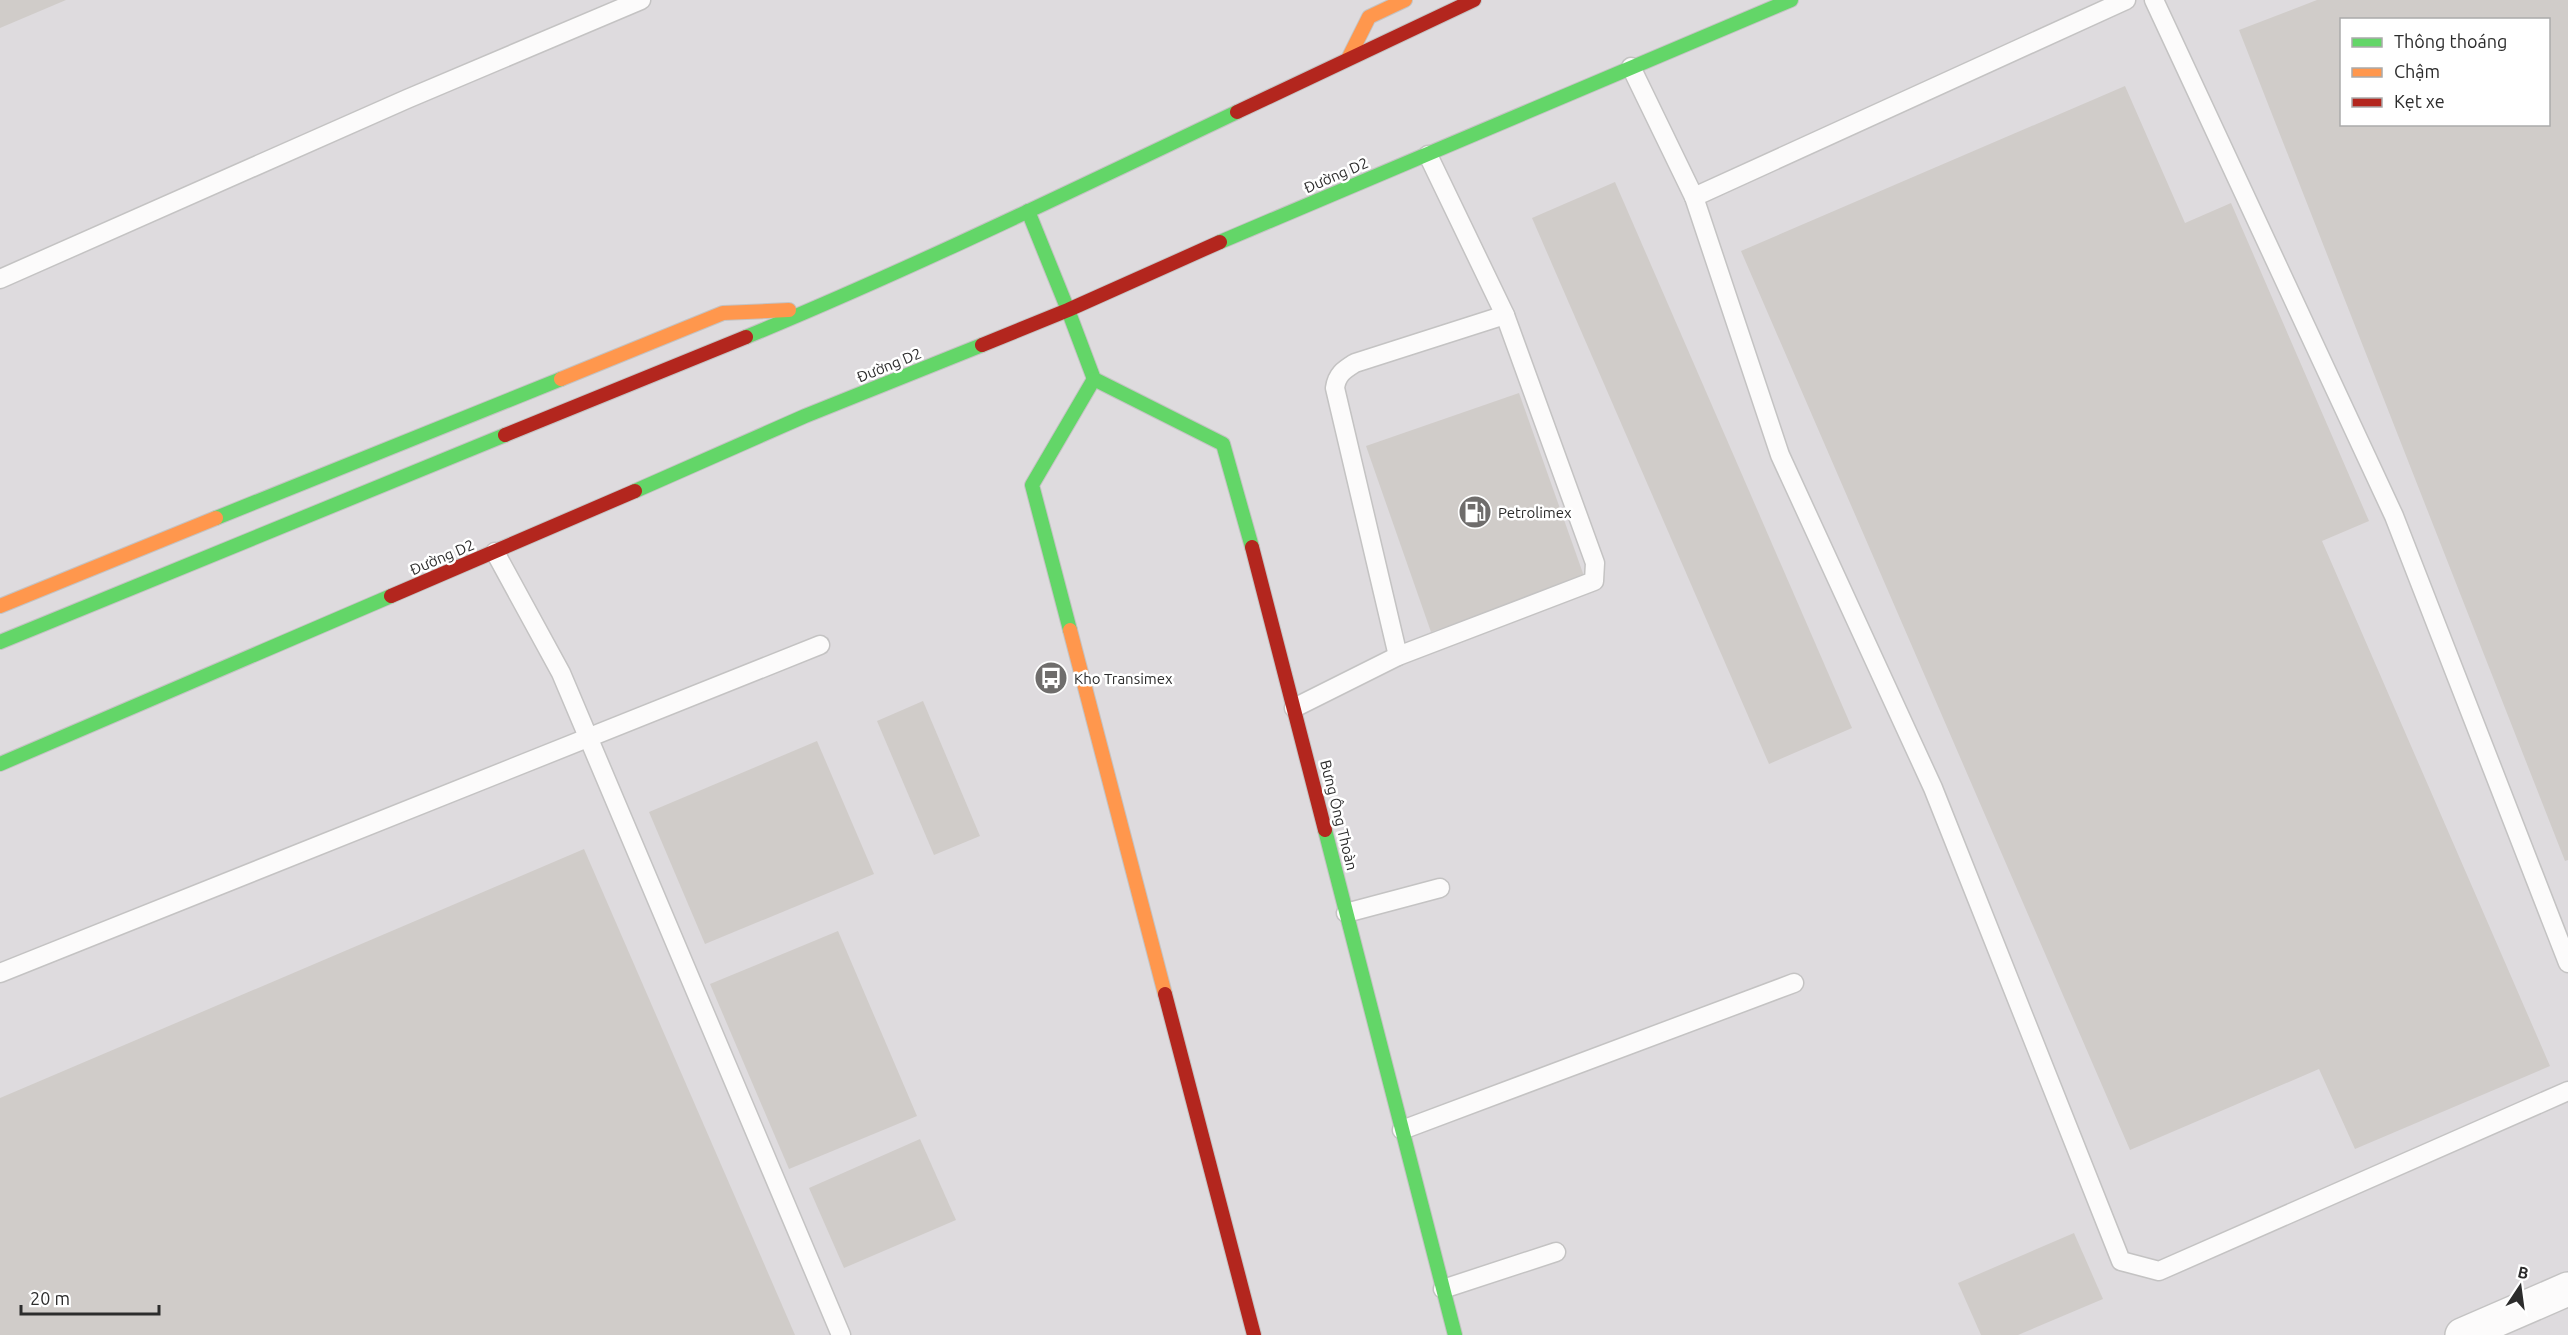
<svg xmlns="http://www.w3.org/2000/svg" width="2568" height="1335" font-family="Ubuntu,sans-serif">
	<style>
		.industrial { fill: #dedbde; fill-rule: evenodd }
		.building { fill: #d0ccc9; fill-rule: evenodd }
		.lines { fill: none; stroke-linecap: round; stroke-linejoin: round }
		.lane-casing { stroke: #c4c3c3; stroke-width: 21 }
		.street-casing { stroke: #c4c3c3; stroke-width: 36 }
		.fast-casing { stroke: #c4c3c3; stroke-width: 16 }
		.slow-casing { stroke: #c4c3c3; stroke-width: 16 }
		.jam-casing { stroke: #c4c3c3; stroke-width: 16 }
		.lane { stroke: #fcfbfb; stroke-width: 18 }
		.street { stroke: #fcfbfb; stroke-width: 33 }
		.fast { stroke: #63d668; stroke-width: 14 }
		.slow { stroke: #ff974d; stroke-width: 14 }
		.jam { stroke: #b3261e; stroke-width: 14 }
		.labels { text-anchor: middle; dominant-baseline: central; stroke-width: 5; stroke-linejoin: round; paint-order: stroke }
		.street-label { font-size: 15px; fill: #2c2c2c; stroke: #fff }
		.poi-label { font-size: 15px; fill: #2c2c2c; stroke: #fff; text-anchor: start }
	</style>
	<rect width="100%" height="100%" fill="#ebe6e2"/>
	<path class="industrial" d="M0 0H2568V1335H0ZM2342 20H2548V124H2342Z"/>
	<g class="building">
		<path d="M0 0H66L0 28Z"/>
		<path d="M2317 0H2568V860L2565 861 2239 30ZM2342 20H2548V124H2342Z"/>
		<path d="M2125 86 2185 223 2231 203 2369 521 2322 541 2550 1066 2355 1149 2319 1069 2130 1150 1741 251Z"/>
		<path d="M1615 182 1852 728 1769 764 1532 218Z"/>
		<path d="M1519 393 1585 579 1431 632 1366 446Z"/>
		<path d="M923 701 980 836 934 855 877 721Z"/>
		<path d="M817 741 874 874 705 944 649 812Z"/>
		<path d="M584 849 795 1335H0V1098Z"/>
		<path d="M838 931 917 1116 789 1169 710 984Z"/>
		<path d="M920 1139 956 1220 844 1268 809 1188Z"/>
		<path d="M2074 1233 2103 1299 2018 1335H1981L1958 1283Z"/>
	</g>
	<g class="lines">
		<g class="lane-casing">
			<g id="lane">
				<path d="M2126 0 1694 197 1780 455 1933 788 2121 1261 2159 1271 2568 1091"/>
				<path d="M2154 0 2394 516 2568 963"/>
				<path d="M1631 67 1694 197"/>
				<path d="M0 279 407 99 641 0"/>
				<path d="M495 552 561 673 841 1335"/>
				<path d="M1398 656 1335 388C1337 374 1344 370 1355 363L1505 315"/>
				<path d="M1294 708 1398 656 1594 581 1595 563 1505 315 1428 155"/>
				<path d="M1346 913 1440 888"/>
				<path d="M0 973 820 645"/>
				<path d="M1402 1130 1794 983"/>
				<path d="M1443 1289 1556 1252"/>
			</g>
		</g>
		<g class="street-casing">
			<path id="street" d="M2462 1335 2568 1289"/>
		</g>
		<g class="fast-casing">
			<g id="fast">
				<path d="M1028 211 1068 310"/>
				<path d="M1220 242 1791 0"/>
				<path d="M1068 310 1094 379 1223 444 1252 547"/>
				<path d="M746 337C913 268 1075 189 1237 112"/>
				<path d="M635 491 805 416 982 345"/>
				<path d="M216 518 561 379"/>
				<path d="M1070 630 1032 485 1094 379"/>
				<path d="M0 642 505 435"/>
				<path d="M0 764 391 596"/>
				<path d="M1325 830 1455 1335"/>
			</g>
		</g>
		<g class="slow-casing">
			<g id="slow">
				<path d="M1348 59 1369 17 1405 0"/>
				<path d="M561 379 723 313 789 310"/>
				<path d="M0 606 216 518"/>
				<path d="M1070 630 1165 994"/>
			</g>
		</g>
		<g class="jam-casing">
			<g id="jam">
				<path d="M1237 112 1474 0"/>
				<path d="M982 345 1068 310 1220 242"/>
				<path d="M505 435 746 337"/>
				<path d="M1252 547 1325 830"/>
				<path d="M391 596 635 491"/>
				<path d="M1165 994 1254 1335"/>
			</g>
		</g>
		<use href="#lane" class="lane"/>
		<use href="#street" class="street"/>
		<use href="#fast" class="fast"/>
		<use href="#slow" class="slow"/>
		<use href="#jam" class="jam"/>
	</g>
	<defs>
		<g id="fuel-disc" transform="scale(1.725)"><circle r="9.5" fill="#6f6d6c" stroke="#fff"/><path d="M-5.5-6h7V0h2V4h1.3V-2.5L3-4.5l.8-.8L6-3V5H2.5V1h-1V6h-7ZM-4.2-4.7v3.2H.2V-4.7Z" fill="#fff"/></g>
		<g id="bus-disc" transform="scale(1.725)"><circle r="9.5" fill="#6f6d6c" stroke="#fff"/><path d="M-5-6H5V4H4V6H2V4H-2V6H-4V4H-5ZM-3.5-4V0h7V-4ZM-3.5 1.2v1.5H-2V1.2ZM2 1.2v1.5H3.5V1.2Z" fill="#fff"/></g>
	</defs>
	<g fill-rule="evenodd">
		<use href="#fuel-disc" x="1475" y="512"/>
		<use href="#bus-disc" x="1051" y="678"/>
	</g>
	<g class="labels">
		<g class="street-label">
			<text transform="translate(1336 175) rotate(-23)">Đường D2</text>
			<text transform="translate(889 365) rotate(-22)">Đường D2</text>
			<text transform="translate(442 557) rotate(-23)">Đường D2</text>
			<text transform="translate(1339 815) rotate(76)">Bưng Ông Thoàn</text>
		</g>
		<g class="poi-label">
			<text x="1498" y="512">Petrolimex</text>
			<text x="1074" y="678">Kho Transimex</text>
		</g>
	</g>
	<rect x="2340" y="18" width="210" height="108" fill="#ffffff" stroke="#ababab" stroke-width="1.5"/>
	<rect x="2352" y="38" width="30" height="9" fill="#63d668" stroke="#ababab" stroke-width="1.5"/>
	<text x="2394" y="48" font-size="18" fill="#2c2c2c">Thông thoáng</text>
	<rect x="2352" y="68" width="30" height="9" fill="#ff974d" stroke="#ababab" stroke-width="1.5"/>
	<text x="2394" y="78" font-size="18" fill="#2c2c2c">Chậm</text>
	<rect x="2352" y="98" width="30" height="9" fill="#b3261e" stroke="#ababab" stroke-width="1.5"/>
	<text x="2394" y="108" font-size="18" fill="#2c2c2c">Kẹt xe</text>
	<g transform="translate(2520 1287) rotate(13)" stroke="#ffffff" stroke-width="4.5" paint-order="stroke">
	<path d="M0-4.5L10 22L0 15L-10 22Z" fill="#2c2c2c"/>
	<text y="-9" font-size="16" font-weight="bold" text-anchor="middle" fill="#2c2c2c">B</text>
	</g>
	<path d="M21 1305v9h138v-9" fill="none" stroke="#2c2c2c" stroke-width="3"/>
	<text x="30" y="1305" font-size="18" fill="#2c2c2c" stroke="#ffffff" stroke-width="4.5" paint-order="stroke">20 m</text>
</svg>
